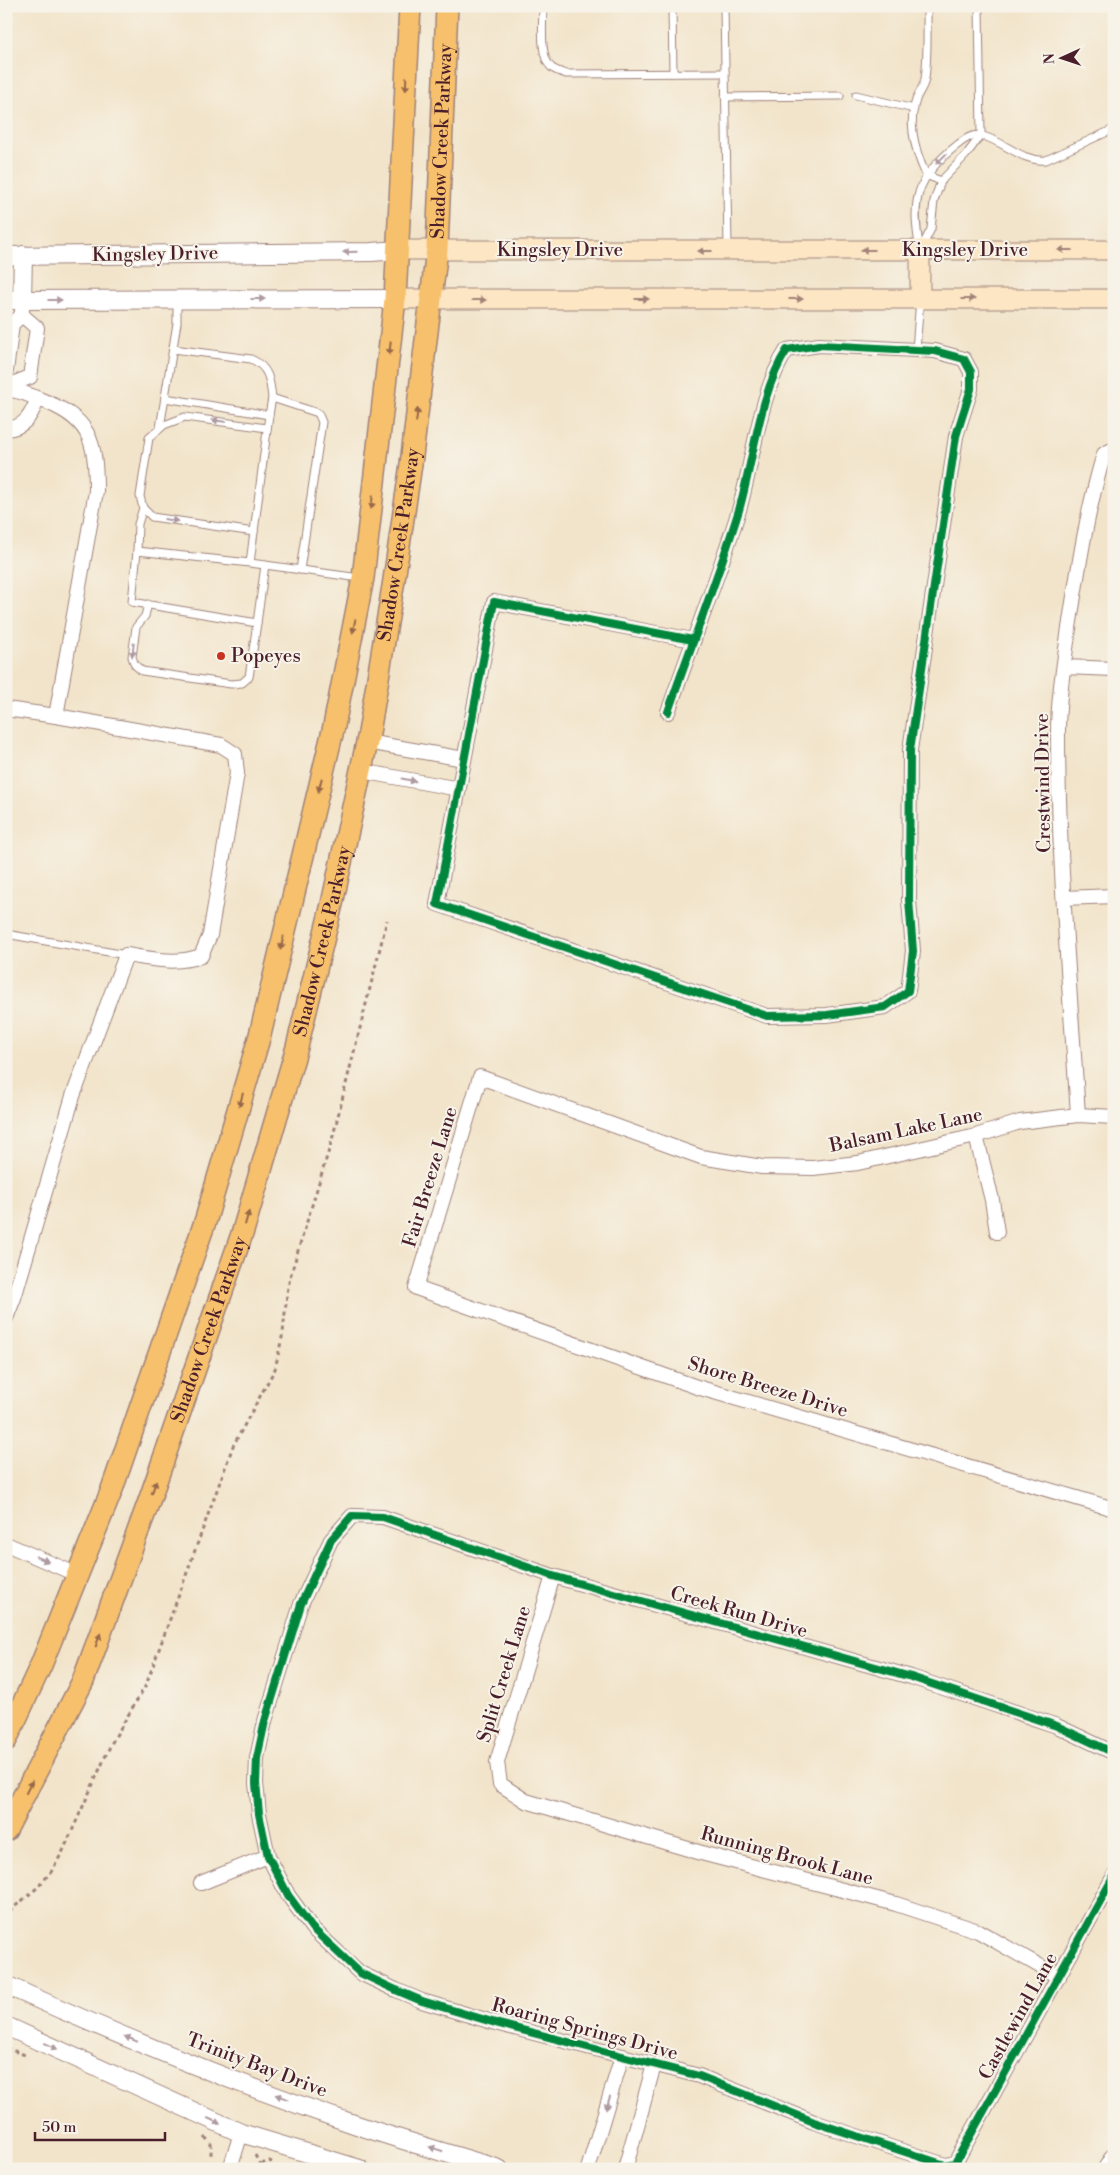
<svg xmlns="http://www.w3.org/2000/svg" width="1120" height="2175" font-family="'Libre Bodoni',serif">
	<style>
		.lines { fill: none; stroke-linecap: round; stroke-linejoin: round }
		.service-casing { stroke: #9e827a; stroke-width: 9 }
		.minor-casing { stroke: #9e827a; stroke-width: 16 }
		.tertiary-casing { stroke: #9e827a; stroke-width: 20 }
		.secondary-casing { stroke: #9e827a; stroke-width: 21 }
		.primary-casing { stroke: #9e827a; stroke-width: 24 }
		.path { stroke: #9e827a; stroke-width: 3; stroke-dasharray: 4 4; stroke-linecap: butt }
		.service { stroke: #fff; stroke-width: 7 }
		.minor { stroke: #fff; stroke-width: 14 }
		.tertiary { stroke: #fff; stroke-width: 18 }
		.secondary { stroke: #fce6c4; stroke-width: 19 }
		.primary { stroke: #f7c06c; stroke-width: 21 }
		.cycleway-casing { stroke: #f7f3e8; stroke-width: 11 }
		.cycleway { stroke: #00873e; stroke-width: 8 }
		.oneway { fill: #986748 }
		.oneway2 { fill: #ae9aa0 }
		.oneway3 { fill: #a38278 }
		.poi-dot { fill: #c8321e; stroke: #f7f3e8; stroke-width: 2 }
		.labels { text-anchor: middle; dominant-baseline: central; stroke-width: 4; stroke-linejoin: round; paint-order: stroke }
		.street-label { font-size: 19px; fill: #4a1f2b; stroke: #f7f3e8 }
		.poi-label { font-size: 19px; fill: #4a1f2b; stroke: #f7f3e8; text-anchor: start }
	</style>
	<rect width="100%" height="100%" fill="#f7f3e8"/>
	<filter id="ink" filterUnits="userSpaceOnUse"><feTurbulence type="fractalNoise" baseFrequency=".02" numOctaves="2"/><feDisplacementMap in="SourceGraphic" scale="10" xChannelSelector="R" yChannelSelector="G"/><feConvolveMatrix kernelMatrix="1 2 1 2 8 2 1 2 1" color-interpolation-filters="sRGB"/></filter>
	<filter id="wash" filterUnits="userSpaceOnUse"><feTurbulence type="fractalNoise" baseFrequency=".0096" numOctaves="4" result="noise"/><feDisplacementMap in="SourceGraphic" scale="20" xChannelSelector="R" yChannelSelector="G"/><feGaussianBlur stdDeviation="1.12" result="paint"/><feColorMatrix in="noise" values="0 0 0 0 0 0 0 0 0 0 0 0 0 0 0 0 0 1.4 0 .05"/><feComposite in="paint" operator="in"/></filter>
	<g filter="url(#wash)">
		<rect width="100%" height="100%" fill="#f2e4ca"/>
	</g>
	<g filter="url(#ink)">
		<g class="lines">
			<g class="service-casing">
				<g id="service">
					<path d="M543 6C543 21 539 57 551 67 555 71 561 72 566 74L725 73"/>
					<path d="M672 6 673 73"/>
					<path d="M724 6 728 248"/>
					<path d="M927 6C927 31 928 55 925 79 924 87 918 93 916 100 907 124 916 153 926 175L941 181"/>
					<path d="M856 95 914 109"/>
					<path d="M725 97 840 96"/>
					<path d="M921 249 931 229 934 201 941 181 966 155 981 135 979 6"/>
					<path d="M920 250C911 201 915 178 956 146 964 140 972 133 983 136 1005 142 1022 162 1046 160L1114 129"/>
					<path d="M173 349 251 359C269 367 270 380 272 398"/>
					<path d="M916 350 920 299"/>
					<path d="M165 398 269 415 250 563 265 565"/>
					<path d="M269 415 272 398 318 413 322 422 300 570"/>
					<path d="M160 428 177 323V300"/>
					<path d="M143 508 138 524 137 551 132 602 257 623 265 565 360 578"/>
					<path d="M254 532 152 517 143 508 140 496 149 438 164 425 185 417 267 428"/>
					<path d="M137 551 250 563"/>
					<path d="M148 604 145 616 136 627 132 657 135 665 142 671 231 684 242 683 249 677 257 623"/>
					<path d="M6 934 126 955"/>
				</g>
			</g>
			<g class="minor-casing">
				<g id="minor">
					<path d="M6 371 12 324 22 315V306"/>
					<path d="M15 383 30 377 37 328 22 315"/>
					<path d="M6 390C18 389 28 395 39 399 90 418 96 439 96 491L56 716 6 709"/>
					<path d="M6 429C26 428 31 414 38 399"/>
					<path d="M1064 667 1114 669"/>
					<path d="M668 712C691 645 718 578 739 510 753 462 760 390 787 350L819 345 935 351 964 359 971 372V389L956 436 910 750 909 900 913 951 908 991 885 1007 827 1015 767 1016 437 904 494 602 693 640"/>
					<path d="M367 742 464 759"/>
					<path d="M361 771 459 789"/>
					<path d="M1064 898 1114 896"/>
					<path d="M1078 1115C1070 988 1058 861 1058 733 1058 699 1064 663 1069 628 1078 570 1087 510 1104 454L1114 449"/>
					<path d="M1114 1117 1078 1115 1020 1122 976 1136 858 1163 813 1168 762 1167 701 1157 480 1077 416 1288 697 1387 1114 1509"/>
					<path d="M976 1136 992 1200 997 1232"/>
					<path d="M6 1318 14 1298 73 1096 126 955C151 959 176 965 201 956L210 935 237 773 235 754 221 745 56 716"/>
					<path d="M6 1544 78 1575"/>
					<path d="M553 1576 497 1762 500 1784 526 1801 705 1854 896 1904 978 1931 1059 1977"/>
					<path d="M1114 1753 1057 1726 911 1677 553 1576 383 1517 352 1516 331 1540 301 1604 265 1721 257 1758 256 1783 259 1814 268 1856 288 1895 312 1928 360 1973 396 1990 422 2001 499 2024 699 2076 814 2122 945 2165 955 2163 1114 1876"/>
					<path d="M201 1883 268 1856"/>
					<path d="M230 2169 241 2133"/>
					<path d="M588 2169 622 2056"/>
					<path d="M625 2169 654 2065"/>
				</g>
			</g>
			<g class="tertiary-casing">
				<g id="tertiary">
					<path d="M6 256 371 252 399 250"/>
					<path d="M6 300 395 299"/>
					<path d="M22 300 23 255"/>
					<path d="M6 1985C119 2036 234 2083 351 2123 400 2140 450 2154 499 2169"/>
					<path d="M6 2026 241 2133 360 2169"/>
					<path d="M1107 2169 1114 2157"/>
				</g>
			</g>
			<g class="secondary-casing">
				<g id="secondary">
					<path d="M399 250H1114"/>
					<path d="M395 299H1114"/>
					<path d="M920 299V250"/>
				</g>
			</g>
			<g class="primary-casing">
				<g id="primary">
					<path d="M6 1740 41 1665 111 1492 206 1219 260 1035 334 726 363 578 395 299 410 6"/>
					<path id="s1" d="M6 1830 83 1681 148 1504 243 1231 297 1047 332 904 369 733 394 580 411 464 437 249 447 6"/>
				</g>
			</g>
			<g class="path">
				<path d="M6 1919 12 1909 37 1888 51 1872 63 1851 111 1744 146 1685 233 1446 275 1369 283 1333 287 1293 290 1277 332 1140 387 920"/>
				<path d="M6 2048 25 2055"/>
				<path d="M205 2137 211 2144V2155"/>
				<path d="M255 2155 260 2165"/>
				<path d="M254 2167 269 2161 272 2162"/>
			</g>
			<use href="#service" class="service"/>
			<use href="#minor" class="minor"/>
			<use href="#tertiary" class="tertiary"/>
			<use href="#secondary" class="secondary"/>
			<use href="#primary" class="primary"/>
			<g class="cycleway-casing">
				<g id="cycleway">
					<path d="M668 712C691 645 718 578 739 510 753 462 760 390 787 350L819 345 935 351 964 359 971 372V389L956 436 910 750 909 900 913 951 908 991 885 1007 827 1015 767 1016 437 904 494 602 693 640"/>
					<path d="M1114 1753 1057 1726 911 1677 553 1576 383 1517 352 1516 331 1540 301 1604 265 1721 257 1758 256 1783 259 1814 268 1856 288 1895 312 1928 360 1973 396 1990 422 2001 499 2024 699 2076 814 2122 945 2165 955 2163 1114 1876"/>
				</g>
			</g>
			<use href="#cycleway" class="cycleway"/>
		</g>
		<defs><path id="oneway-solid" d="M-6-.8H1V-3.2L6.5 0L1 3.2V.8H-6Z" transform="scale(1.25)"/></defs>
		<g class="oneway">
			<use href="#oneway-solid" transform="translate(406 84) rotate(92)"/>
			<use href="#oneway-solid" transform="translate(390 348) rotate(96)"/>
			<use href="#oneway-solid" transform="translate(417 415) rotate(-83)"/>
			<use href="#oneway-solid" transform="translate(372 502) rotate(97)"/>
			<use href="#oneway-solid" transform="translate(354 626) rotate(101)"/>
			<use href="#oneway-solid" transform="translate(320 785) rotate(104)"/>
			<use href="#oneway-solid" transform="translate(282 943) rotate(103)"/>
			<use href="#oneway-solid" transform="translate(241 1100) rotate(106)"/>
			<use href="#oneway-solid" transform="translate(247 1218) rotate(-74)"/>
			<use href="#oneway-solid" transform="translate(154 1487) rotate(-71)"/>
			<use href="#oneway-solid" transform="translate(98 1640) rotate(-70)"/>
			<use href="#oneway-solid" transform="translate(29 1787) rotate(-63)"/>
		</g>
		<g class="oneway2">
			<use href="#oneway-solid" transform="translate(941 159) rotate(136)"/>
			<use href="#oneway-solid" transform="translate(350 252) rotate(179)"/>
			<use href="#oneway-solid" transform="translate(258 299)"/>
			<use href="#oneway-solid" transform="translate(55 300)"/>
			<use href="#oneway-solid" transform="translate(219 421) rotate(-172)"/>
			<use href="#oneway-solid" transform="translate(171 520) rotate(8)"/>
			<use href="#oneway-solid" transform="translate(133 650) rotate(96)"/>
			<use href="#oneway-solid" transform="translate(409 780) rotate(11)"/>
			<use href="#oneway-solid" transform="translate(42 1559) rotate(23)"/>
			<use href="#oneway-solid" transform="translate(131 2039) rotate(-158)"/>
			<use href="#oneway-solid" transform="translate(51 2046) rotate(25)"/>
			<use href="#oneway-solid" transform="translate(282 2097) rotate(-160)"/>
			<use href="#oneway-solid" transform="translate(608 2103) rotate(107)"/>
			<use href="#oneway-solid" transform="translate(214 2121) rotate(25)"/>
			<use href="#oneway-solid" transform="translate(436 2149) rotate(-163)"/>
		</g>
		<g class="oneway3">
			<use href="#oneway-solid" transform="translate(868 250) rotate(180)"/>
			<use href="#oneway-solid" transform="translate(1065 250) rotate(180)"/>
			<use href="#oneway-solid" transform="translate(705 251) rotate(180)"/>
			<use href="#oneway-solid" transform="translate(642 299)"/>
			<use href="#oneway-solid" transform="translate(796 299)"/>
			<use href="#oneway-solid" transform="translate(968 299)"/>
			<use href="#oneway-solid" transform="translate(479 300)"/>
		</g>
	</g>
	<circle class="poi-dot" cx="221" cy="656" r="5"/>
	<g class="labels">
		<g class="street-label">
			<text stroke="none"><textPath href="#s1" startOffset="1756">Shadow Creek Parkway</textPath></text>
			<text x="560" y="250">Kingsley Drive</text>
			<text x="965" y="250">Kingsley Drive</text>
			<text transform="translate(155 254) rotate(-1)">Kingsley Drive</text>
			<text stroke="none"><textPath href="#s1" startOffset="1350">Shadow Creek Parkway</textPath></text>
			<text transform="translate(1043 783) rotate(-91)">Crestwind Drive</text>
			<text stroke="none"><textPath href="#s1" startOffset="946">Shadow Creek Parkway</textPath></text>
			<text transform="translate(906 1130) rotate(-12)">Balsam Lake Lane</text>
			<text transform="translate(430 1177) rotate(-73)">Fair Breeze Lane</text>
			<text stroke="none"><textPath href="#s1" startOffset="541">Shadow Creek Parkway</textPath></text>
			<text transform="translate(768 1387) rotate(17)">Shore Breeze Drive</text>
			<text transform="translate(739 1612) rotate(16)">Creek Run Drive</text>
			<text transform="translate(504 1674) rotate(-73)">Split Creek Lane</text>
			<text transform="translate(787 1856) rotate(15)">Running Brook Lane</text>
			<text transform="translate(1018 2016) rotate(-61)">Castlewind Lane</text>
			<text transform="translate(585 2029) rotate(15)">Roaring Springs Drive</text>
			<text transform="translate(257 2065) rotate(21)">Trinity Bay Drive</text>
		</g>
		<g class="poi-label">
			<text x="231" y="656">Popeyes</text>
		</g>
	</g>
	<rect width="1120" height="2175" fill="none" stroke="#f7f3e8" stroke-width="25"/>
	<g transform="translate(1062 58) rotate(267)" stroke="#f7f3e8" stroke-width="4" paint-order="stroke">
	<path d="M0-4L9 19L0 12L-9 19Z" fill="#4a1f2b"/>
	<text y="-8" font-size="14" font-weight="bold" text-anchor="middle" fill="#4a1f2b">N</text>
	</g>
	<path d="M35 2132v8h130v-8" fill="none" stroke="#4a1f2b" stroke-width="2.5"/>
	<text x="42" y="2132" font-size="15" fill="#4a1f2b" stroke="#f7f3e8" stroke-width="4" paint-order="stroke">50 m</text>
</svg>
